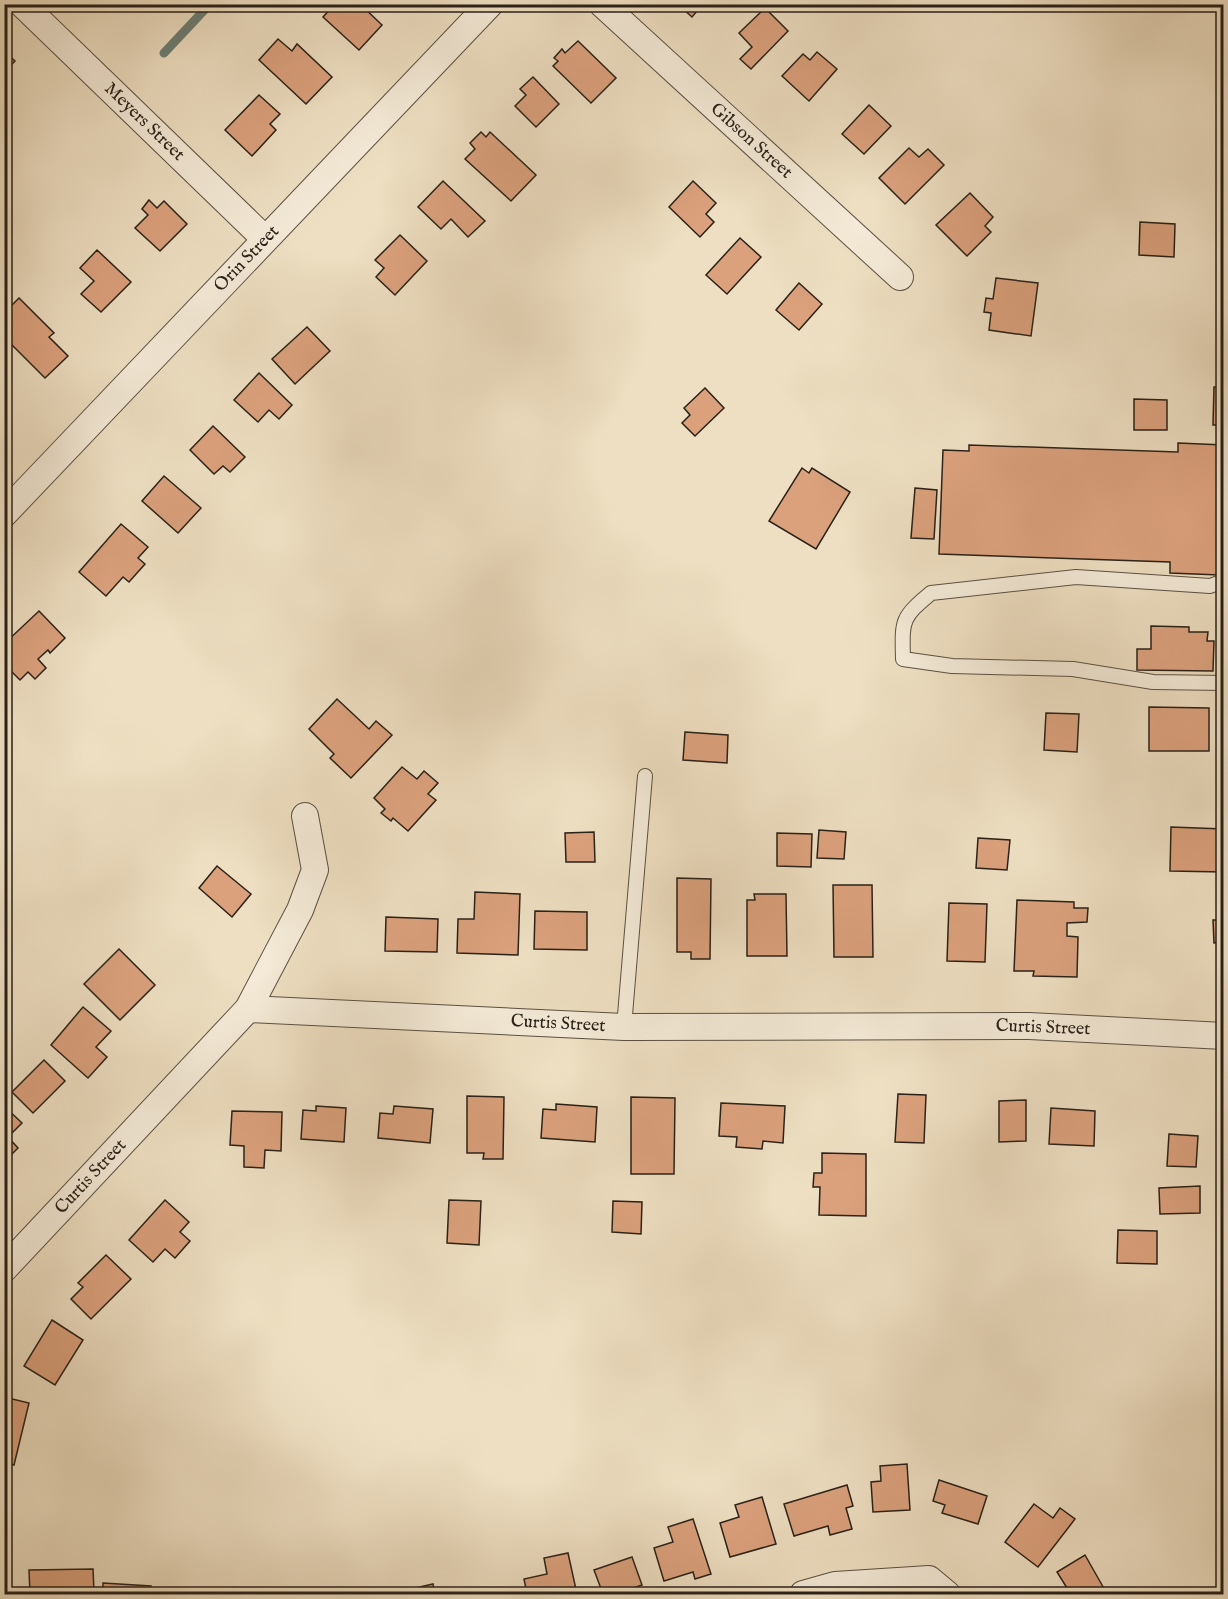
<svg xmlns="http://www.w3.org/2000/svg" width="1228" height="1599" font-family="'IM FELL English',serif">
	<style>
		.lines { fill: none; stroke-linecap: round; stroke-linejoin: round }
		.stream { stroke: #6c7f74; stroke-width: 9 }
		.building { fill: #dba17d; stroke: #292118; stroke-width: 1.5 }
		.lane-casing { stroke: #5a5042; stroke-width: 16 }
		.street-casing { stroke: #5a5042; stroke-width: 28 }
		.lane { stroke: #f4ead7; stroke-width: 14 }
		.street { stroke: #f4ead7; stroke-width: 26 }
		.labels { text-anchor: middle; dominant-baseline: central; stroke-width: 4.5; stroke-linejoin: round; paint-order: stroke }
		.street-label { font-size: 18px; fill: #292118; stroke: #f4ead7 }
	</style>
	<rect width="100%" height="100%" fill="#eedfc2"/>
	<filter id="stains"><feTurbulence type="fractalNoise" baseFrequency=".00333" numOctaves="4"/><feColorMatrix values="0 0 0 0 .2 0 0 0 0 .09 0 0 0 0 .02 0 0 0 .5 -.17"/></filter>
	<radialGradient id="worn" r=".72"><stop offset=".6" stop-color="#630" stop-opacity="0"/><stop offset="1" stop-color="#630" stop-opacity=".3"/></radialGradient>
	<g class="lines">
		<path class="stream" d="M164 53 210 4"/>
	</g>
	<g class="building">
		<path d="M335 4H360L382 25 359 50 323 17Z"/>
		<path d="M686 4H703L692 17 682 8Z"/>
		<path d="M765 8 788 31 751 69 740 59 752 47 739 33Z"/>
		<path d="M278 39 292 51 297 44 332 77 306 104 259 60Z"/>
		<path d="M578 41 616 78 591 103 553 66 558 61 554 58 562 49 565 53Z"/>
		<path d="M4 51 15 61 4 72Z"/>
		<path d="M817 52 837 69 809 101 782 76 803 54 810 60Z"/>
		<path d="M533 77 559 104 536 127 515 106 526 95 520 89Z"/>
		<path d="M259 95 280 114 270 124 276 130 252 156 225 130Z"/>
		<path d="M869 105 891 126 864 154 842 134Z"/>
		<path d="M481 132 486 137 490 132 536 175 511 201 465 159 475 149 470 143Z"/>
		<path d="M909 148 919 157 928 149 944 165 905 204 879 178Z"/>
		<path d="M443 181 485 221 468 237 451 219 441 229 418 207Z"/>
		<path d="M693 181 716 203 706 214 714 222 700 237 669 207Z"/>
		<path d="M970 193 993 217 985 226 991 232 967 256 936 225Z"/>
		<path d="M149 200 157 208 164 201 187 224 160 251 135 228 148 215 142 209Z"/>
		<path d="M1140 222 1175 224 1174 257 1139 255Z"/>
		<path d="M400 235 427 261 395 295 376 277 384 268 375 260Z"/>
		<path d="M740 238 761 257 727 294 706 275Z"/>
		<path d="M97 250 131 282 101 312 81 294 94 281 80 268Z"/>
		<path d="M996 278 1038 283 1031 336 989 330 991 313 984 312 986 298 993 299Z"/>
		<path d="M799 283 822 304 799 330 776 310Z"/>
		<path d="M19 298 54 333 49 337 68 356 45 378 4 337V313Z"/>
		<path d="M307 327 330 351 295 384 272 359Z"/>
		<path d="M259 373 292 405 279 419 269 410 258 422 234 400Z"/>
		<path d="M1214 387H1224V425H1213Z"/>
		<path d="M705 388 724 408 695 436 682 423 690 415 684 408Z"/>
		<path d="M1134 399 1167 400V430H1134Z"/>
		<path d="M213 426 245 457 230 472 223 466 214 474 190 450Z"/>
		<path d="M1178 443 1224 445V554H1220L1219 575 1170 573V562L939 554 943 450 969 451V445L1178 452Z"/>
		<path d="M802 468 809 473 812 468 850 492 816 549 769 521Z"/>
		<path d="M164 476 201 508 178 533 142 501Z"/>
		<path d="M915 488 937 490 934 539 911 538Z"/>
		<path d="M121 524 148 547 138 558 145 564 129 582 123 577 106 596 79 572Z"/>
		<path d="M39 611 65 638 50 653 48 650 38 659 46 668 35 679 28 672 20 680 4 664V644Z"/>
		<path d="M1151 626 1189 627V632H1208L1207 641H1214L1213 671 1137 670V649H1151Z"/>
		<path d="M337 699 369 729 376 721 392 735 351 778 330 758 334 754 309 729Z"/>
		<path d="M1149 707 1209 708V751H1149Z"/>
		<path d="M1046 713 1079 714 1077 752 1044 750Z"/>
		<path d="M685 732 728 735 727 763 683 760Z"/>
		<path d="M402 767 417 779 424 771 438 783 428 794 436 800 408 831 393 818 391 821 381 813 385 809 374 798Z"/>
		<path d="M1171 827 1224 829V872L1170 871Z"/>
		<path d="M819 830 846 832 844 859 817 858Z"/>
		<path d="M594 832 595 862H566L565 833Z"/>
		<path d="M777 833 812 834 811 867 777 866Z"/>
		<path d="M978 838 1010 840 1007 870 976 868Z"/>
		<path d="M217 866 251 894 232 917 199 888Z"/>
		<path d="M677 878 711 879 710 959H691V952H677Z"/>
		<path d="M833 885H872L873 957H834Z"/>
		<path d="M475 892 520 894 518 955 457 953 458 919H474Z"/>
		<path d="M754 894H786L787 956H747V900H755Z"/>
		<path d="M1017 900 1074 902V908H1088L1087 922 1067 923V936L1078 937 1077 977 1033 976 1034 971H1014Z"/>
		<path d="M949 903 987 904 985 962 947 961Z"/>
		<path d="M535 911 587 912V950L534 949Z"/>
		<path d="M386 917 438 919 437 952 385 951Z"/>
		<path d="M1213 920H1224V942L1214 943Z"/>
		<path d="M119 949 155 985 120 1020 84 984Z"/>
		<path d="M83 1007 111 1031 96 1047 107 1057 88 1078 51 1045Z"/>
		<path d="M44 1060 65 1081 33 1113 12 1092Z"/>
		<path d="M898 1094 926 1095 924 1143 895 1142Z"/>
		<path d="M467 1096 504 1097 503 1159H483L484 1153H467Z"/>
		<path d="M631 1097 675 1098 674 1174H631Z"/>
		<path d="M1026 1100V1141L999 1142V1101Z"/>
		<path d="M721 1103 785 1106 783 1143 763 1141 762 1149 736 1147 737 1137 719 1136Z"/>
		<path d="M556 1104 597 1107 595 1142 541 1138 543 1109 556 1110Z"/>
		<path d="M4 1106 22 1123 8 1137 18 1148 4 1162Z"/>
		<path d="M316 1106 346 1108 344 1142 301 1139 303 1110 316 1111Z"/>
		<path d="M394 1106 433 1109 430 1143 378 1138 380 1113 393 1114Z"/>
		<path d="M1051 1108 1095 1111 1094 1146 1049 1144Z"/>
		<path d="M232 1111 282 1112 281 1151 265 1150 264 1168 244 1167V1146L230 1145Z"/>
		<path d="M1169 1134 1198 1136 1196 1167 1167 1166Z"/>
		<path d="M822 1153 866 1154V1216L819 1215 820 1187H813L814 1173H822Z"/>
		<path d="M1200 1186V1213L1160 1214 1159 1188Z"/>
		<path d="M165 1200 189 1222 180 1232 190 1241 175 1258 165 1249 153 1262 129 1240Z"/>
		<path d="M449 1200 481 1201 479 1245 447 1243Z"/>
		<path d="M613 1201 642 1202 641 1234 612 1232Z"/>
		<path d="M1118 1230 1157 1231V1264L1117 1263Z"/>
		<path d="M106 1255 131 1279 91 1319 71 1299 83 1287 78 1283Z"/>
		<path d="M52 1320 83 1340 55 1385 24 1366Z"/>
		<path d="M4 1397 29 1403 14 1465 4 1462Z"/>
		<path d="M907 1464 910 1510 873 1512 871 1482 881 1481 880 1466Z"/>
		<path d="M939 1480 987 1496 978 1524 942 1513 945 1505 933 1501Z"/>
		<path d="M847 1485 853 1506 846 1508 852 1529 830 1535 828 1526 794 1536 784 1504Z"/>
		<path d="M762 1497 776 1544 730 1557 720 1523 739 1517 735 1505Z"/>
		<path d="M1034 1504 1053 1518 1060 1508 1075 1519 1038 1567 1005 1542Z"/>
		<path d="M693 1519 711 1574 695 1579 693 1572 664 1581 654 1548 673 1542 668 1527Z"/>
		<path d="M568 1553 577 1594H527L524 1579 547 1574 544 1558Z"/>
		<path d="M1085 1555 1106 1592 1101 1594H1056L1067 1588 1057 1572Z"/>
		<path d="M632 1557 642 1585 616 1594H603L594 1570Z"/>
		<path d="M93 1569 94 1591H83V1594H30L29 1570Z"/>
		<path d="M103 1583 151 1586V1594H164H103Z"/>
		<path d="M433 1584 435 1594H412L411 1589Z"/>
	</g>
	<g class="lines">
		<g class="lane-casing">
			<g id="lane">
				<path d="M1224 581 1210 586 1076 577 931 593C901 618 902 620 903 659L952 666 1073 669 1153 682 1224 683"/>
				<path d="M624 1027 645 776"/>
			</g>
		</g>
		<g class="street-casing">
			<g id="street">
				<path d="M22 4 265 239"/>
				<path d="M602 4 900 277"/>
				<path d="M4 514 490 4"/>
				<path d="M248 1009 624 1027 1029 1026 1224 1036"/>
				<path d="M4 1269 248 1009 300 910 315 870 305 816"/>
				<path d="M803 1594 835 1585 929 1579 947 1594"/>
			</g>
		</g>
		<use href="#lane" class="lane"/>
		<use href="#street" class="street"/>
	</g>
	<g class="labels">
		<g class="street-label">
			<text transform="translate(144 122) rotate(44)">Meyers Street</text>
			<text transform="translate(751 141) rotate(42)">Gibson Street</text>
			<text transform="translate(247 259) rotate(-46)">Orin Street</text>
			<text transform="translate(558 1024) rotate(3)">Curtis Street</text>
			<text transform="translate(1043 1028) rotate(2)">Curtis Street</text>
			<text transform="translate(91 1177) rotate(-47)">Curtis Street</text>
		</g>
	</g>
	<rect width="1228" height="1599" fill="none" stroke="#eedfc2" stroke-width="24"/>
	<rect x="6" y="6" width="1216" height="1587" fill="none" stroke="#292118" stroke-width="3"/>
	<rect x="12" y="12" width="1204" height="1575" fill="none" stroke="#292118" stroke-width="1.5"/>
	<rect width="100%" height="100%" filter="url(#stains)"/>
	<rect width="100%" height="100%" fill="url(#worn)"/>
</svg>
